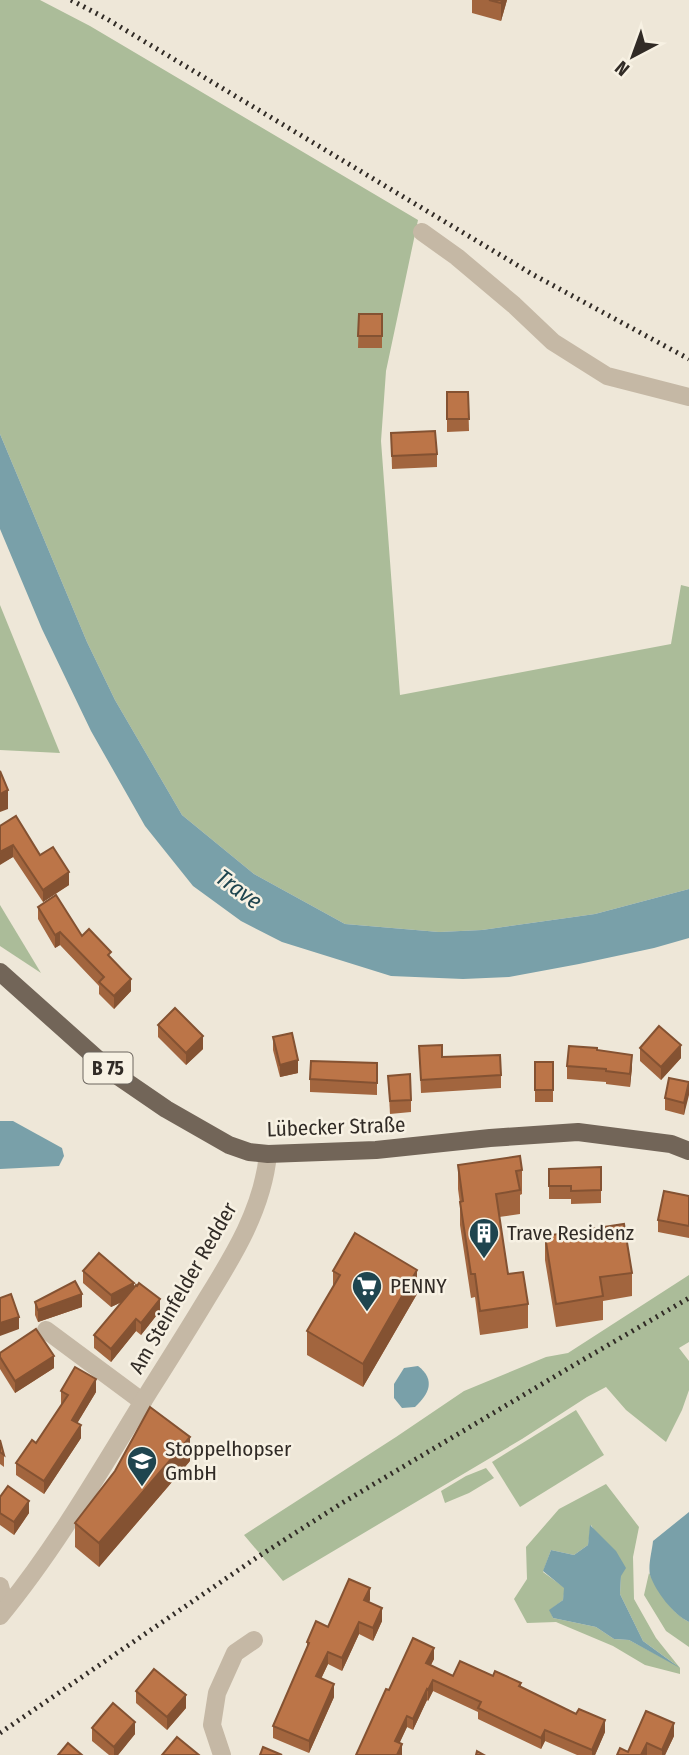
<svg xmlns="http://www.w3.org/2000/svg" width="689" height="1755" font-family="'Fira Sans Condensed',sans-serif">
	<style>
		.green { fill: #abbc99; fill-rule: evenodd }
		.water { fill: #79a0a9 }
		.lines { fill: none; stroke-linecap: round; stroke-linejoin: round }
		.minor { stroke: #c5b8a5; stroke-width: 18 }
		.major { stroke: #726558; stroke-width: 18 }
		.rail { stroke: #312b26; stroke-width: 5; stroke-dasharray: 2 5; stroke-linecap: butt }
		.wall { fill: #a2653e }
		.shaded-wall { fill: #845232 }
		.building { fill: #bc7548; stroke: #845232; stroke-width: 2 }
		.labels { text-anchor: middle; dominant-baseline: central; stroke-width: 5; stroke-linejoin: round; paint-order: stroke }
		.shield { fill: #f7f1e3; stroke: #6c665f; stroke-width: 2 }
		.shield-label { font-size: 19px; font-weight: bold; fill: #312b26 }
		.street-label { font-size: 21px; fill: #312b26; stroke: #f7f1e3 }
		.poi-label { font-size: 21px; fill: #312b26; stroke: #f7f1e3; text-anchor: start }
		.water-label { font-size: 23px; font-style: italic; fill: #1f454f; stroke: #f7f1e3 }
	</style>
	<rect width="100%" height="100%" fill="#eee7d8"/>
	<g class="green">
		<path d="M0 0H40L90 26 418 220 386 371 381 441 400 695 671 644 681 585 689 587V889L595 914 482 930 439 932 345 924 254 874 182 815 115 700 87 642 0 434Z"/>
		<path d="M0 605 60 753 0 750Z"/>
		<path d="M0 905 41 973 0 946Z"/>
		<path d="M689 1275V1342L679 1348 689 1361V1390L682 1410 666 1442 626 1410 606 1387 587 1397 522 1439 283 1581 244 1535 396 1437 464 1391 546 1357 568 1353Z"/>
		<path d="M576 1410 604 1455 520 1507 492 1462Z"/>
		<path d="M486 1468 494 1478 469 1493 445 1503 441 1491 466 1476Z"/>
		<path d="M606 1484 639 1527 633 1557 634 1599 656 1638 680 1668V1674L645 1665 613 1646 556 1622 527 1623 514 1599 527 1579 526 1547 559 1509ZM591 1525 621 1576 620 1594 643 1641 676 1665 629 1640 614 1639 596 1627 553 1618 550 1610 563 1600 565 1588 543 1572 551 1550 574 1555 588 1545Z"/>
		<path d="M649 1573C659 1591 670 1612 689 1622V1647L666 1631 644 1595Z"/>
	</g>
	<g class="water">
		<path d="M0 434 87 642 115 700 182 815 254 874 345 924 439 932 482 930 595 914 689 889V938L654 948 579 964 509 977 463 979 391 976 282 942 241 921 193 886 145 826 91 731 42 629 0 529Z"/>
		<path d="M0 1121H13L62 1148 64 1156 59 1166 0 1169Z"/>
		<path d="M418 1366C436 1380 429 1394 415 1407L402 1408 394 1398V1384L404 1368Z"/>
		<path d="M689 1512V1622C673 1614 656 1592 650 1575 648 1565 652 1551 653 1541Z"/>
		<path d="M590 1525 616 1551 626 1568 621 1576 620 1594 643 1641 680 1668 629 1640 614 1639 596 1627 553 1618 549 1610 563 1600 564 1588 543 1571 551 1550 574 1555 588 1545Z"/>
	</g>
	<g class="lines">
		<g class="minor">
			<path d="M422 232 457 257 514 305 553 342 607 376 689 397"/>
			<path d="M46 1330 143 1402"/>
			<path d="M0 1586 6 1608"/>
			<path d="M0 1616C57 1547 103 1466 150 1390 169 1360 188 1330 206 1300 234 1255 263 1208 268 1154"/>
			<path d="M222 1755 212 1725 217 1693 235 1653 254 1640"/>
		</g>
		<path class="major" d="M0 972 112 1072 166 1109 229 1145 249 1152 268 1154 376 1150 490 1138 578 1132 671 1144 689 1151"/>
		<g class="rail">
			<path d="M71 0 107 19 532 274 689 359"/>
			<path d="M0 1733 256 1558 342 1503 574 1365 689 1298"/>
		</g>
	</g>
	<g class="wall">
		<path d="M472 0H507L501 21 472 13Z"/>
		<path d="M359 314H382V348H358Z"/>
		<path d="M447 392H468L469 431 447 432Z"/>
		<path d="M391 433 437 454V467L392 469Z"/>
		<path d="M0 826 40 855 69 885 43 902 13 857 0 864Z"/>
		<path d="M38 907 82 936 111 958 131 991 114 1009 99 994V986L60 945 55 948 38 919Z"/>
		<path d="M158 1025 203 1049 186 1065 158 1037Z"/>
		<path d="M273 1037 298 1073 280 1077 273 1050Z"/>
		<path d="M419 1046 442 1057 501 1075V1088L421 1093Z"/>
		<path d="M640 1048 681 1058 661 1080 640 1061Z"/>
		<path d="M597 1050 632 1067 630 1087 606 1084V1082L567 1079V1066Z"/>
		<rect x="535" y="1062" width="18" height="40"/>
		<path d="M377 1063V1095L310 1092V1079Z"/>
		<path d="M388 1076 411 1100V1112L390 1114Z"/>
		<path d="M689 1082 684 1115 665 1110V1098Z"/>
		<path d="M458 1165 522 1170V1194L520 1195V1214L499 1217 508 1274 528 1304V1328L480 1335 475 1297 471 1298 460 1225V1204L458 1189Z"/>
		<path d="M601 1167V1203L571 1204V1199H549V1169Z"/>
		<path d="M689 1196V1238L658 1232V1220Z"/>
		<path d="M545 1236 632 1273V1296L603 1301V1320L556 1327 545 1260Z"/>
		<path d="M83 1271 134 1288 160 1311 141 1335 136 1331 111 1362 94 1348V1335L122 1302 111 1307 83 1283Z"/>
		<path d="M333 1271 417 1294 363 1387 307 1355V1331L333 1287Z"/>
		<path d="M35 1302 82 1307 38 1322 35 1315Z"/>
		<path d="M0 1353 54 1368 15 1393 0 1369Z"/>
		<path d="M61 1391 96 1392 77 1423 81 1438 44 1494 16 1475V1463L36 1443 62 1404H61Z"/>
		<path d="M0 1440 4 1455V1467L0 1464Z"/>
		<path d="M190 1461 99 1567 75 1547V1523Z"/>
		<path d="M0 1497 29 1513 14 1535 0 1525Z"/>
		<path d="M370 1600 369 1602 382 1621 373 1641 359 1634 342 1671 328 1664 321 1679 334 1697 309 1753 273 1738V1726L307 1650V1642Z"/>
		<path d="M413 1638 434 1648V1659L431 1665 453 1676 460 1661 493 1676 495 1671 521 1683V1687L576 1714 579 1709 605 1720V1732L595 1755H577L545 1741 541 1749 478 1719V1712L433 1691 428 1701 427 1700 413 1730 407 1727 399 1743 402 1744V1755H356L386 1689 389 1690Z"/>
		<path d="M136 1691 186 1708 167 1730 136 1703Z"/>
		<path d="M646 1711 674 1736 665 1755H617L628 1752Z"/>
		<path d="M92 1728 135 1734 118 1755H109L92 1741Z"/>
	</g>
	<g class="shaded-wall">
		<path d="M502 0H507L501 21V3Z"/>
		<path d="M8 790V809L0 812V794Z"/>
		<path d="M13 845V857L0 865V853Z"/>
		<path d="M69 872V885L43 902V890Z"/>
		<path d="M60 932V945L55 948V935Z"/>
		<path d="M131 979V991L114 1009V996Z"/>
		<path d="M203 1036V1049L186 1065V1053Z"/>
		<path d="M681 1045V1058L661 1080V1067Z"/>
		<path d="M632 1055V1067L630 1087V1074Z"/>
		<path d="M298 1060V1073L280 1077V1065Z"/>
		<path d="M689 1082V1095L684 1115V1103Z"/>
		<path d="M417 1270V1294L363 1387V1364Z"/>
		<path d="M134 1283V1296L111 1307V1295Z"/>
		<path d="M82 1294V1307L38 1322V1310Z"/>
		<path d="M160 1299V1311L141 1335V1323Z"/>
		<path d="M19 1317V1329L0 1336V1323Z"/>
		<path d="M136 1319V1331L111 1362V1349Z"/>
		<path d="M54 1356V1368L15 1393V1381Z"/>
		<path d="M96 1379V1392L72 1432V1420Z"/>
		<path d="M81 1425V1438L44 1494V1481Z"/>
		<path d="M190 1437V1461L99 1567V1543Z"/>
		<path d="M29 1501V1513L14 1535V1522Z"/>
		<path d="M370 1588V1600L364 1613V1600Z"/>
		<path d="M382 1608V1621L373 1641V1628Z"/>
		<path d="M359 1622V1634L342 1671V1658Z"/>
		<path d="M434 1648V1659L426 1674V1663Z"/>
		<path d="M328 1652V1664L316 1689V1676Z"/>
		<path d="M433 1680V1691L428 1701V1690Z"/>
		<path d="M334 1684V1697L309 1753V1741Z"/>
		<path d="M427 1689V1700L413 1730V1719Z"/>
		<path d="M186 1695V1708L167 1730V1717Z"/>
		<path d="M407 1716V1727L395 1753V1741Z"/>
		<path d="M605 1720V1732L595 1755H592V1750Z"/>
		<path d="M135 1722V1734L118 1755H114V1747Z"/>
		<path d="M674 1723V1736L665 1755H662V1750Z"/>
		<path d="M545 1730V1741L541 1749V1738Z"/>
		<path d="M647 1743V1755H641Z"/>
		<path d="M402 1744V1755H397Z"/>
	</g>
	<g class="building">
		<path d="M489 0H502L501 3Z"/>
		<path d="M359 314H382V336H358Z"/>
		<path d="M447 392H468L469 419H447Z"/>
		<path d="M435 431 437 454 392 456 391 433Z"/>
		<path d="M0 771 8 790 0 794Z"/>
		<path d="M16 816 40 855 53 847 69 872 43 890 13 845 0 852V826Z"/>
		<path d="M56 895 82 936 89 929 111 952 108 955 131 979 114 996 99 982 104 977 60 932 55 935 38 907Z"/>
		<path d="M175 1008 203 1036 186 1053 158 1025Z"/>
		<path d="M659 1026 681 1045 661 1067 640 1048Z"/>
		<path d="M292 1033 298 1060 280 1065 273 1037Z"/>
		<path d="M442 1045V1057L500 1055 501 1075 421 1080 419 1046Z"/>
		<path d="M569 1046 597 1048V1050L632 1055 630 1074 606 1071V1069L567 1066Z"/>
		<path d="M311 1061 377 1063V1083L310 1079Z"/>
		<rect x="535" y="1062" width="18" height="28"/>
		<path d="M410 1074 411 1100 390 1101 388 1076Z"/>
		<path d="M669 1078 689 1082 684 1103 665 1098Z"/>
		<path d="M520 1156 522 1170 516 1171 520 1190 496 1194 508 1274 523 1272 528 1304 480 1311 475 1274H471L460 1202 463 1201 458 1165Z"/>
		<path d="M601 1167V1190L571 1191V1186H549V1169Z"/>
		<path d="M664 1191 689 1196V1226L658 1220Z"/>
		<path d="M624 1224 632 1273 600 1277 603 1296 556 1304 545 1236Z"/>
		<path d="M355 1233 417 1270 363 1364 307 1331 340 1275 333 1271Z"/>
		<path d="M99 1253 134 1283 111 1295 83 1271Z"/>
		<path d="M75 1281 82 1294 38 1310 35 1302Z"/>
		<path d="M139 1283 160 1299 141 1323 136 1319 111 1349 94 1335 136 1285 137 1286Z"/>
		<path d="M11 1294 19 1317 0 1323V1298Z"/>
		<path d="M36 1329 54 1356 15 1381 0 1357V1353Z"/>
		<path d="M75 1367 96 1379 72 1420 81 1425 44 1481 16 1463 32 1440 36 1443 68 1395 61 1391Z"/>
		<path d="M150 1407 190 1437 99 1543 75 1523 115 1471Z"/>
		<path d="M0 1440 4 1455 0 1452Z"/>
		<path d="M8 1486 29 1501 14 1522 0 1513V1497Z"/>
		<path d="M349 1579 370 1588 364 1600 382 1608 373 1628 359 1622 342 1658 328 1652 316 1676 334 1684 309 1741 273 1726 309 1643 307 1642 316 1621 328 1627Z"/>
		<path d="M413 1638 434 1648 426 1663 453 1676 460 1661 493 1676 495 1671 521 1683 519 1686 576 1714 579 1709 605 1720 592 1750 545 1730 541 1738 478 1708 481 1702 433 1680 428 1690 427 1689 413 1719 407 1716 395 1741 402 1744 397 1755H356L386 1689 389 1690Z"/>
		<path d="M154 1669 186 1695 167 1717 136 1691Z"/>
		<path d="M113 1703 135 1722 114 1747 92 1728Z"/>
		<path d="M646 1711 674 1723 662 1750 647 1743 641 1755H617L620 1748 628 1752Z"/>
		<path d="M177 1737 199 1755H162Z"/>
		<path d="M68 1743 82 1755H58Z"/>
		<path d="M263 1747 282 1755H260Z"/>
		<path d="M477 1751 484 1755H476Z"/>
	</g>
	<defs>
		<g id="building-pin" transform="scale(1.575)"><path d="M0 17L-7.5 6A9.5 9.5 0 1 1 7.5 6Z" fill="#1f454f" stroke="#f7f1e3"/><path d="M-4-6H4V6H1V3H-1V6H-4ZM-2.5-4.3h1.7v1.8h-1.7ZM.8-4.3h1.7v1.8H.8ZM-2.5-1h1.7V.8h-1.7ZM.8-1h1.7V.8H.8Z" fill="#fff"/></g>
		<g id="supermarket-pin" transform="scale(1.575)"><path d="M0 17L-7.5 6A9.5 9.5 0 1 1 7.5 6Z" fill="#1f454f" stroke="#f7f1e3"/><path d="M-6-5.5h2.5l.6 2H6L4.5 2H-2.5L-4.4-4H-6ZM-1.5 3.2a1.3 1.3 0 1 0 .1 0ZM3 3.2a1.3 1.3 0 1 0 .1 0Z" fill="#fff"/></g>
		<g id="school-pin" transform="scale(1.575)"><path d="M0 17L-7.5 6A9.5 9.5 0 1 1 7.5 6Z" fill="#1f454f" stroke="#f7f1e3"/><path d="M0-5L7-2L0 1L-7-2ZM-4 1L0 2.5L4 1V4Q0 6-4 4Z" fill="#fff"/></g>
	</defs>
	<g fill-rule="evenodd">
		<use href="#building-pin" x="484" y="1233"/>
		<use href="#supermarket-pin" x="367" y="1286"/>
		<use href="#school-pin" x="142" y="1461"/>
	</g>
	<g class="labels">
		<rect class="shield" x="83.5" y="1052.5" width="49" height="31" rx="5"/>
		<g class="shield-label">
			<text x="108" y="1068">B 75</text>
		</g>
		<g class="street-label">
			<text transform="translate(336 1127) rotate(-2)">Lübecker Straße</text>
			<text transform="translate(183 1288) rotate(-60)">Am Steinfelder Redder</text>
		</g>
		<g class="poi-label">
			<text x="507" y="1233">Trave Residenz</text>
			<text x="390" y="1286">PENNY</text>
			<text x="165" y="1449">Stoppelhopser<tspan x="165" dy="24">GmbH</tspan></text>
		</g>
		<g class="water-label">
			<text transform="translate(239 889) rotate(36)">Trave</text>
		</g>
	</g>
	<g transform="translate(633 56) rotate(221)" stroke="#f7f1e3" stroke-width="5" paint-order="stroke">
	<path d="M0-5L12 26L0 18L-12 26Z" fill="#312b26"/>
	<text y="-10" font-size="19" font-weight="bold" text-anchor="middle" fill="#312b26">N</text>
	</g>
</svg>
